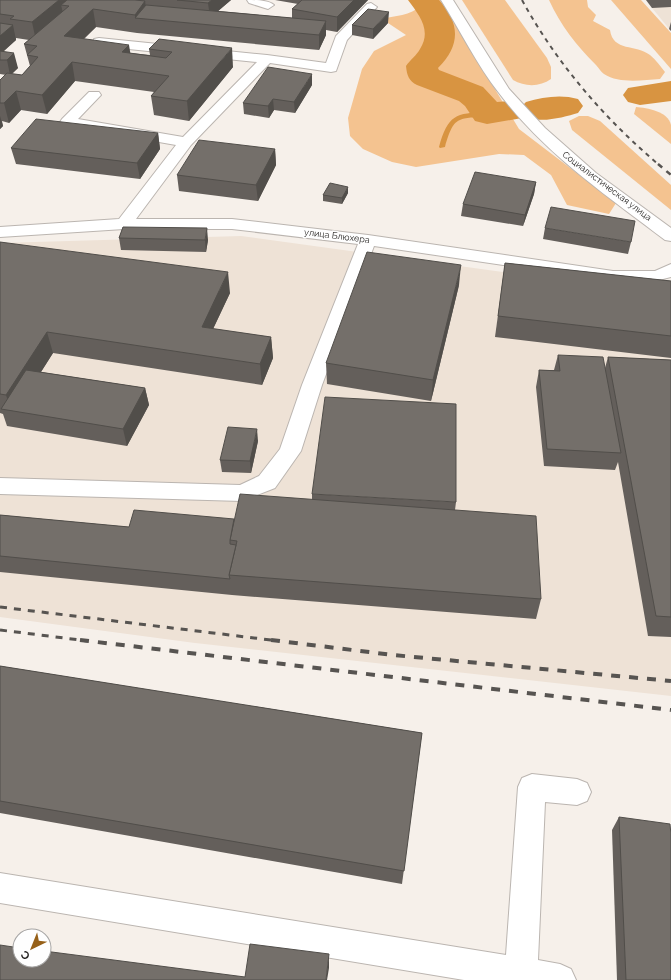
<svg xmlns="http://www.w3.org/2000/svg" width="671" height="980" font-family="Raleway,sans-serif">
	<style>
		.built { fill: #eee2d6 }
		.green { fill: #f4c390 }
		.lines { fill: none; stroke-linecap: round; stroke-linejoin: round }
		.stream { fill: #d89441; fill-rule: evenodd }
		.river { fill: #d89441; fill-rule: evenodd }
		.minor-casing { stroke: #bbb5b0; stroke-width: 2 }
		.minor { fill: #fff; fill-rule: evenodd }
		.rail-far3 { stroke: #575451; stroke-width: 2; stroke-dasharray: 4.5 4.5; stroke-linecap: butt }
		.rail-far2 { stroke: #575451; stroke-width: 2.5; stroke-dasharray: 5.5 5.5; stroke-linecap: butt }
		.rail-far1 { stroke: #575451; stroke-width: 3; stroke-dasharray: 7 7; stroke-linecap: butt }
		.rail { stroke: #575451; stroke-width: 4; stroke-dasharray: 9 9; stroke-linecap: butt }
		.wall { fill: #645f5b; fill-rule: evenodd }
		.shaded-wall { fill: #514e4a }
		.building { fill: #746f6a; stroke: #514e4a }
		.labels { text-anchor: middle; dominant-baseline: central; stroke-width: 3; stroke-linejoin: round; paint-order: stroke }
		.far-street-label { font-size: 9px; fill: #211f1d; stroke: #fefefe }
	</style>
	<rect width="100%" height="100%" fill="#f6f0ea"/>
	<g class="built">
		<path d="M646 0H671V31L652 8Z"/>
		<path d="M241 236 671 295V696L195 643 0 617V243Z"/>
	</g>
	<g class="green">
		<path d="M423 0H441L519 129 616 203 609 214 567 205 551 175 524 155 499 154 416 167 392 162 363 149 350 136 348 118 362 69 374 51 406 35 388 23 386 18C400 15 417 15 423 0Z"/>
		<path d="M462 0H505L547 58 551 67V79C540 87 525 87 513 80Z"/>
		<path d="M549 0H587L588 7 596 15 593 21 610 30C613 52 636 44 650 55 656 60 661 67 665 72L660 79C643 80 619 84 604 74 601 72 599 68 596 65 576 45 561 26 549 0Z"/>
		<path d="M611 0H641L671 33V69Z"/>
		<path d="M636 107C647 108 668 111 671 125 671 131 671 138 671 144L634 114Z"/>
		<path d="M579 116H588L600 121 671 185V210L572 130 569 121Z"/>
	</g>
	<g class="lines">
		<path class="stream" d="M487 112 490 114 489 115C459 121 455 112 445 147L440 148 439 147C448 115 455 113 487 112Z"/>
		<g class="river">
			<path d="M408 0H439C460 23 461 45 438 68L439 70 483 87 497 102 510 101 523 105 526 102C543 97 561 94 578 99L583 106 578 113C564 117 537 125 525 115L522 118 487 124 475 121 465 106 459 101 417 85C409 81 407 76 406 66 410 60 417 55 420 49 432 30 419 15 408 0Z"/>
			<path d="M671 81V101L640 105 628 102 623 95 628 88Z"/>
		</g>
		<g class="minor-casing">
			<g id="minor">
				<path d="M247 0C256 0 268 0 274 5L268 9 249 3Z"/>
				<path d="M441 0H453L509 89 545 128 596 173 671 228V241L665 240C606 195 544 153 499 93 477 65 460 30 441 0Z"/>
				<path d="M371 3 377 7 347 40 336 71 331 72 270 63 191 145 136 219H232L368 235 613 271H655L671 264V277L655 281H613L374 246 322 385 301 451 275 488 242 501 0 494V478L240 485 259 476 280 449 302 385 358 244 232 229H124L0 237V227L119 219 176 145 62 125 60 122 62 119 89 92H99L101 95 78 119 183 137 257 62 99 46 93 42 94 39 99 38 267 55 326 63 336 36 367 4Z"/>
				<path d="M532 774 577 779 587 783 591 792 587 801 577 805 545 802 538 960 560 964 571 969 576 980H464L0 903V873L506 955 518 787 522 778Z"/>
			</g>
		</g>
		<use href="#minor" class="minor"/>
		<path class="rail-far3" d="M522 0C557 64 604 118 659 165"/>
		<path class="rail-far2" d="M658 164 671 175"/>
		<g class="rail-far1">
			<path d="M0 607 279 641"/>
			<path d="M0 630 88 641"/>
		</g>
		<g class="rail">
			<path d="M80 640 671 710"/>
			<path d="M271 640 393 655 671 681"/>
		</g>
	</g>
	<g class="wall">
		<path d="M0 0H231L218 11 292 18V9L298 4 275 0H368L337 32 326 30V35L319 50 137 33 96 27 84 39 130 53 150 55 149 49 159 39 233 67 189 121 154 115 151 96 154 92 75 81 47 114 21 110 9 123 2 121 3 126 0 129V80L6 75 0 74ZM16 38 29 40 24 44 30 66 22 75 12 74 18 68 3 52 16 40Z"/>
		<path d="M646 0H671V7L652 8Z"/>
		<path d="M671 22V31L669 29Z"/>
		<path d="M388 23 373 39 352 35V25Z"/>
		<path d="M312 85 295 113 274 110 269 118 244 114 243 103Z"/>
		<path d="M158 133 160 149 140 179 16 164 11 148Z"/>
		<path d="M275 149 276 165 258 201 179 191 177 175Z"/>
		<path d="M536 182 534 194 523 226 461 216 463 204Z"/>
		<path d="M348 193 342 204 323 201V195Z"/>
		<path d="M123 227 208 240 206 252 121 250 119 238Z"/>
		<path d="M545 228 631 242 628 254 543 239Z"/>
		<path d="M0 242 230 293 213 329 271 337 273 358 262 385 53 353 41 372 145 388 149 405 127 446 7 426 3 414 0 413Z"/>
		<path d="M505 263 671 281V358L495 337Z"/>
		<path d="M459 285 431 401 327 384 326 363Z"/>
		<path d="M558 355 605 368 608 357 671 360V637L648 636 618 462 615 470 544 466 536 387 539 370H554Z"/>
		<path d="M258 441 251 473 222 472 220 460Z"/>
		<path d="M312 494 456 502 455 510 541 599 536 619 232 595 0 572V515L129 527 234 519 312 500Z"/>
		<path d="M0 666 422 733 402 884 0 813Z"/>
		<path d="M619 817 671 980H617L612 830Z"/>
	</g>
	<g class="shaded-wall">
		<path d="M59 0H68L61 5 64 17 36 41 32 22Z"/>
		<path d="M212 0H231L210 18 208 3Z"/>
		<path d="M354 0H368L337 32V17Z"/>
		<path d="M145 1 148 19 135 18V15Z"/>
		<path d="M93 9 96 27 67 54 64 36Z"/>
		<path d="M389 12 388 23 373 39V29Z"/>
		<path d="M326 21V35L319 50V35Z"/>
		<path d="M13 25 16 40 0 54V36Z"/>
		<path d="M129 45 132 63 122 52Z"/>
		<path d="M232 48 233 67 189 121 187 101Z"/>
		<path d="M14 53 18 68 10 75 7 60Z"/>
		<path d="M72 62 75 81 47 114 42 95Z"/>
		<path d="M312 74V85L295 113 294 102Z"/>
		<path d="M16 91 21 110 9 123 4 103Z"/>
		<path d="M273 99 274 110 269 118 268 106Z"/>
		<path d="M0 116 3 126 0 129Z"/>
		<path d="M158 133 160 149 140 179 137 163Z"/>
		<path d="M275 149 276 165 258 201 256 185Z"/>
		<path d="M536 182 534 194 523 226 525 215Z"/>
		<path d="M348 187V193L342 204V198Z"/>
		<path d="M207 228 208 240 206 252 205 240Z"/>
		<path d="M461 265 459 285 431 401 433 380Z"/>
		<path d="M228 272 230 293 204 348 202 327Z"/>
		<path d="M47 332 53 353 16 411H11L6 395Z"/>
		<path d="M271 337 273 358 262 385 260 364Z"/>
		<path d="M145 388 149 405 127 446 123 429Z"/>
		<path d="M257 429 258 441 251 473 250 461Z"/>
		<path d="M329 954V968L327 980H326Z"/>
	</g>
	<g class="building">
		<path d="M0 0H59L32 22 10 19 14 16 0 14Z"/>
		<path d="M67 0H135L145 1 135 15 93 9 64 36 129 45 122 52 166 58 172 52 149 49 159 39 232 48 187 101 151 96 169 76 72 62 42 95 16 91 4 103H0V80L7 73 22 75 38 57 27 55 37 46 24 44 69 6 61 5Z"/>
		<path d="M177 0H212L208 3Z"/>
		<path d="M302 0H354L337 17 292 9Z"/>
		<path d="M146 5 326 21 319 35 135 18Z"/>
		<path d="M368 9 389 12 373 29 352 25Z"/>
		<path d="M0 23 13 25 0 36Z"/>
		<path d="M0 51 14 53 7 60H0Z"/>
		<path d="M268 67 312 74 294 102 273 99 268 106 243 103Z"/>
		<path d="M36 119 158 133 137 163 11 148Z"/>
		<path d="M199 140 275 149 256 185 177 175Z"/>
		<path d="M475 172 536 182 525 215 463 204Z"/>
		<path d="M330 183 348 187 342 198 323 195Z"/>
		<path d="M551 207 635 221 631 242 545 228Z"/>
		<path d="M123 227 207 228 205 240 119 238Z"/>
		<path d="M0 242 228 272 202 327 271 337 260 364 47 332 6 395 0 394Z"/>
		<path d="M367 252 461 265 433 380 326 363Z"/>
		<path d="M505 263 671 281V336L498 316Z"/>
		<path d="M558 355 603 357 621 453 547 449 539 370 560 371Z"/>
		<path d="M608 357 671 360V617L656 616Z"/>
		<path d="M26 370 145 388 123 429 1 409Z"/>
		<path d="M325 397 456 404V502L312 494Z"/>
		<path d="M228 427 257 429 250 461 220 460Z"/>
		<path d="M240 494 536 516 541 599 229 575 237 541 230 540Z"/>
		<path d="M134 510 234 519 230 540V544L236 545 229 575 230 579 0 556V515L129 527Z"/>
		<path d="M0 666 422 733 404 871 0 801Z"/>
		<path d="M619 817 670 824 671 835V980H626Z"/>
		<path d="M250 944 329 954 326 980H0V945L20 948V960H44V951L245 977Z"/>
	</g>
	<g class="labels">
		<g class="far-street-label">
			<text transform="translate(607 186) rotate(37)">Социалистическая улица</text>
			<text transform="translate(337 236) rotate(7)">улица Блюхера</text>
		</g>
	</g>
	<g transform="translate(32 948) rotate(223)"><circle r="19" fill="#fefefe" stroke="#a6a5a4"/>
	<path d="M0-3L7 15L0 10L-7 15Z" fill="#966018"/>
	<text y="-6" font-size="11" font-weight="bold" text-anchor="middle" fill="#211f1d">С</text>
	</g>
</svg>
